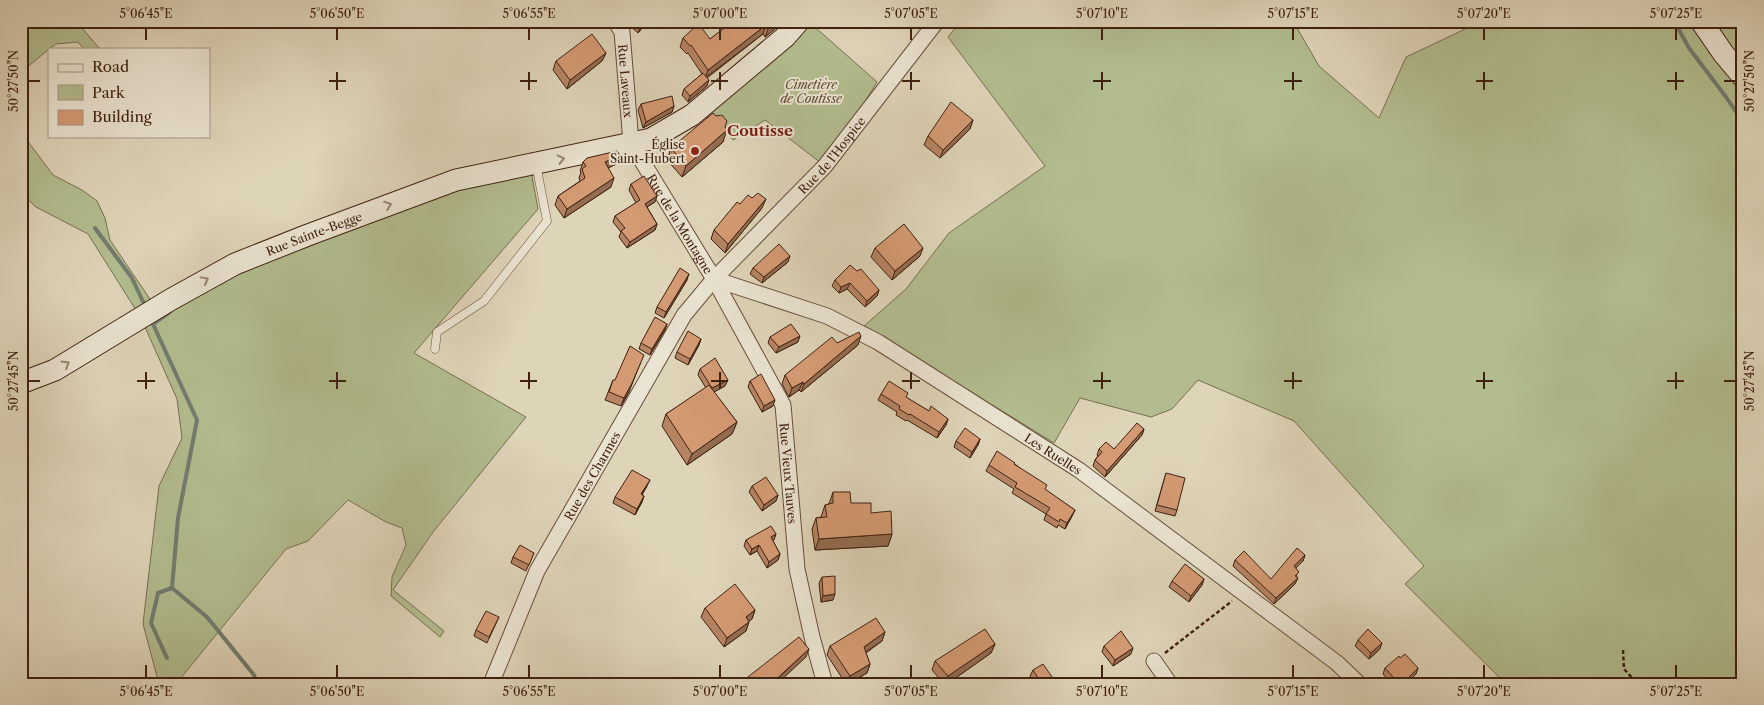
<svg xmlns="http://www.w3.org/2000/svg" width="1764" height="705" font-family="'Libre Caslon Text',serif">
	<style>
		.green { fill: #b2bc8e; stroke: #796e4f }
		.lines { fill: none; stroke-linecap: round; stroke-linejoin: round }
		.stream { stroke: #727c6f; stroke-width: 4 }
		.lane-casing { stroke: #684e3a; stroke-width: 9 }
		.street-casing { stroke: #684e3a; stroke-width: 17 }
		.secondary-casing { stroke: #402110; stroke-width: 23 }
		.path { stroke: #402110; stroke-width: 2.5; stroke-dasharray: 4 2.5; stroke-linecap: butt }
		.lane { stroke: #eae3d1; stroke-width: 8 }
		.street { stroke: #eae3d1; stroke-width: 15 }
		.secondary { stroke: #eae3d1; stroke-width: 21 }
		.wall { fill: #b68463; stroke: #402110 }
		.shaded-wall { fill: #946c50; stroke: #402110 }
		.building { fill: #d49a73; stroke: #402110 }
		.oneway { stroke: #958270 }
		.ticks { fill: none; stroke: #402110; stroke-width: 2 }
		.poi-dot { fill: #8f2418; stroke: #eae3d1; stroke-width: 2 }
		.labels { text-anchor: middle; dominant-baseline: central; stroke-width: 4; stroke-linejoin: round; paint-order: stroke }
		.street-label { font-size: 12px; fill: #402110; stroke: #eae3d1 }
		.park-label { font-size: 12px; font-style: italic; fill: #5c4830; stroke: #eae3d1 }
		.poi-label { font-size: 12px; fill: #402110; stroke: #eae3d1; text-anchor: end }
		.quarter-label { font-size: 15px; font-weight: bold; fill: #7a1f14; stroke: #eae3d1 }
		.neatline { fill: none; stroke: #402110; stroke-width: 2 }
		.ticks-label { font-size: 12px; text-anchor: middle; fill: #402110 }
	</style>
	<rect width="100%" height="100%" fill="#ded4b8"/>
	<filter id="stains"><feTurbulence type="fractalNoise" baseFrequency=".004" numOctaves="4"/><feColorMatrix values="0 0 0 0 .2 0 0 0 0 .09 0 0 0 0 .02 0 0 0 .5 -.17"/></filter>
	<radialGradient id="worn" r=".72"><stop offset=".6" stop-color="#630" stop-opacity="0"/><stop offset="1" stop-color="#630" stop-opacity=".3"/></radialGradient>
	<g class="green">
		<path d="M21 21H76L100 49H84L78 42 56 44 49 49 25 69 21 81Z"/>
		<path d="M808 21 877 82 825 166 765 120 733 140 708 108Z"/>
		<path d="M961 21H1293L1319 66 1379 118 1406 57 1482 21H1743V684H1506L1405 584 1424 566 1294 421 1198 380 1172 409 1151 417 1080 398 1054 443 864 326 906 289 949 233 1045 166 948 37Z"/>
		<path d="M21 124 29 143 53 175 82 190 97 201 105 218 110 240 156 308 235 264 530 165 538 209 414 353 526 417 433 532 393 590 444 631 440 637 391 596 392 577 406 545 402 528 386 522 348 500 308 541 286 549 176 684H159L143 624 159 486 182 438 177 399 141 318 88 234 36 207 21 193Z"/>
	</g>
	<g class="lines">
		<g class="stream">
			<path d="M1674 21 1689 48 1726 97 1743 122"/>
			<path d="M95 228 132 278 145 306"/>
			<path d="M170 312 153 324 197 420 178 518 172 588 207 617 254 675 257 684"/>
			<path d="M167 658 151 623 158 593 172 588"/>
		</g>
		<g class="lane-casing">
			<path id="lane" d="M435 349 437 332 484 301 547 221 536 164"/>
		</g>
		<g class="street-casing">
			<g id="street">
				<path id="s1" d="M615 21 622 32 631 143 714 279 783 405 797 569 812 637 825 684"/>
				<path id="s2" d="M714 279 827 316 878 342 1079 470 1337 663 1359 684"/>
				<path d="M1154 661 1170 684"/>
				<path id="s3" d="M491 684 537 571 684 315 714 279 825 166 937 21"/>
			</g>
		</g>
		<g class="secondary-casing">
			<g id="secondary">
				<path d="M1701 21 1723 53 1743 77"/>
				<path id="s4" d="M21 383 55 370 170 300 235 264 308 235 456 180 651 139 692 115 785 37 799 21"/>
			</g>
		</g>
		<g class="path">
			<path d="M21 22 25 21"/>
			<path d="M1623 650 1624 669 1638 684"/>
			<path d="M1165 653 1232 601"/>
		</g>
		<use href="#lane" class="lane"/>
		<use href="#street" class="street"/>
		<use href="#secondary" class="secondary"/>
	</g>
	<g class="wall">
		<path d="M631 21H648L638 33 629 25Z"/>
		<path d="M727 21H779L776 28 765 37 763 34 707 78V86L688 102 682 95 684 89 702 74 688 53 687 54 680 47 683 38 710 39 726 27Z"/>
		<path d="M606 53 602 61 567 89 553 70 556 61Z"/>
		<path d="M641 104 674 106 672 112 643 128 638 110Z"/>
		<path d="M973 120 970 129 940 158 924 145 928 136Z"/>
		<path d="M725 127 723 142 682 177 667 160 671 148Z"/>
		<path d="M620 155 616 164 608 168 611 187 564 218 555 205 558 196 580 181 579 178 581 172 580 171 583 162Z"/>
		<path d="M631 184 655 202 647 207 657 224 655 230 627 248 619 237 621 232 613 222 615 216 636 203 629 190Z"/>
		<path d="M752 198 762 208 725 253 711 239 714 230 740 204Z"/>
		<path d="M875 248 920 256 892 280 871 257Z"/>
		<path d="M788 262 762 283 750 274 753 268Z"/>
		<path d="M687 280 664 318 655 313 657 307Z"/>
		<path d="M835 280 879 290 877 296 865 307 847 289 839 293 832 286Z"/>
		<path d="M667 324 665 330 650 355 639 349 641 343Z"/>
		<path d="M770 337 798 342 776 353 768 343Z"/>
		<path d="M701 339 699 345 688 365 675 358 677 352Z"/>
		<path d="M837 343 858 345 801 392 799 390 789 397 782 384 785 375Z"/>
		<path d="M700 369 725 386 714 392 737 422 732 434 687 465 662 426 666 414 706 388 698 375Z"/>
		<path d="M613 380 629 392 621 406 605 400Z"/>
		<path d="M750 381 773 406 762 412 748 387Z"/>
		<path d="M881 394 907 398 929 411 948 419 946 425 937 438 907 420 906 421 896 415 897 412 878 400Z"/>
		<path d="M1144 429 1142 435 1105 477 1093 466 1095 460 1098 456 1097 455 1099 449H1114Z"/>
		<path d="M980 439 978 445 970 458 954 447 956 441Z"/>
		<path d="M1015 464 1045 490 1075 510 1072 516 1065 529 1058 525 1057 528 1044 520 1046 514 1012 493 1014 489 986 471 989 465Z"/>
		<path d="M1166 473 1177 510 1175 516 1155 511Z"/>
		<path d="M647 486 642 495 644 496 642 502 635 515 613 503 615 497Z"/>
		<path d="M752 486 778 495 776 501 762 511 749 492Z"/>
		<path d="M833 492 851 503 871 513 892 534 888 546 815 550 812 529 816 518 821 517 825 505 829 504Z"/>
		<path d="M776 534 773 541 780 554 778 560 767 568 757 551 750 555 744 546 746 540Z"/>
		<path d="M534 553 526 571 511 563 513 557Z"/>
		<path d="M1305 555 1303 561 1296 568 1297 578 1295 584 1274 604 1233 566 1235 560 1271 579Z"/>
		<path d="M822 577 833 600 821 602 819 583Z"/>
		<path d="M1204 579 1202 585 1189 602 1169 587 1172 581Z"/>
		<path d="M705 608 755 610 752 619 749 621 746 631 724 647 701 617Z"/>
		<path d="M499 617 487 643 474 636 476 630Z"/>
		<path d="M885 632 882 641 866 653 870 664 867 673 848 684H846L827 655 830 646Z"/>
		<path d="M1358 640 1380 649 1369 659 1355 646Z"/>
		<path d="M995 644 991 653 947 684H944L932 670 935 661Z"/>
		<path d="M1104 646 1131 654 1113 666 1102 652Z"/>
		<path d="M1400 658 1418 668 1416 674 1406 684H1391L1383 674 1385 668Z"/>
		<path d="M1033 670 1057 684H1035L1030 676Z"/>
	</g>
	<g class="shaded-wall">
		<path d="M645 21H648L638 33 640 27Z"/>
		<path d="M778 21H779L776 28 765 37 768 29Z"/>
		<path d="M766 25 763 34 705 78 708 70Z"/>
		<path d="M606 53 602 61 567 89 570 80Z"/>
		<path d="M709 80 707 86 688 102 690 96Z"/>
		<path d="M674 106 672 112 643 128 646 122Z"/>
		<path d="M973 120 970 129 940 158 943 150Z"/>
		<path d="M727 130 723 142 682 177 686 166Z"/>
		<path d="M620 155 616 164 602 171 605 162Z"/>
		<path d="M614 178 611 187 564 218 567 209Z"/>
		<path d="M657 196 655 202 642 210 645 204Z"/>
		<path d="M766 199 762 208 725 253 728 244Z"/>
		<path d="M657 224 655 230 627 248 630 242Z"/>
		<path d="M923 248 920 256 892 280 895 271Z"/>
		<path d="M790 256 788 262 762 283 764 277Z"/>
		<path d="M689 274 687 280 664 318 666 312Z"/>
		<path d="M850 283 847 289 839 293 841 287Z"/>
		<path d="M879 290 877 296 865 307 867 301Z"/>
		<path d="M667 324 665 330 650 355 652 349Z"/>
		<path d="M800 336 798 342 776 353 779 347Z"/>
		<path d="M861 336 858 345 801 392 804 384Z"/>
		<path d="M701 339 699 345 688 365 690 359Z"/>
		<path d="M640 364 629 392 621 406 624 398Z"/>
		<path d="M728 380 725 386 710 394 712 388Z"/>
		<path d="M803 382 799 390 789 397 792 388Z"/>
		<path d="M775 400 773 406 762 412 764 406Z"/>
		<path d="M948 419 946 425 937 438 939 432Z"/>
		<path d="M737 422 732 434 687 465 692 454Z"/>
		<path d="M1144 429 1142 435 1105 477 1107 471Z"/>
		<path d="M980 439 978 445 970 458 972 452Z"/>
		<path d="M650 480 647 486 639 500 641 494Z"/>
		<path d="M778 495 776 501 762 511 764 505Z"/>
		<path d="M644 496 642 502 635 515 637 509Z"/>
		<path d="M1075 510 1072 516 1065 529 1067 523Z"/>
		<path d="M776 534 774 540 769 543 771 537Z"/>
		<path d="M892 534 888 546 815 550 819 539Z"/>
		<path d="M759 545 757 551 750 555 752 549Z"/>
		<path d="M780 554 778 560 767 568 769 562Z"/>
		<path d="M1305 555 1303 561 1292 572 1294 566Z"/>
		<path d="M1298 578 1295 584 1274 604 1276 598Z"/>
		<path d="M1204 579 1202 585 1189 602 1191 596Z"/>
		<path d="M835 594 833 600 821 602 823 596Z"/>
		<path d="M755 610 752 619 742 626 746 617Z"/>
		<path d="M749 622 746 631 724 647 727 638Z"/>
		<path d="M885 632 882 641 860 656 864 647Z"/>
		<path d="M1382 643 1380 649 1369 659 1371 653Z"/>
		<path d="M995 644 991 653 947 684H946L948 676Z"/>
		<path d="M1133 648 1131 654 1113 666 1115 660Z"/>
		<path d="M809 649 806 657 777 684H772Z"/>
		<path d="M870 664 867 673 848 684H847L850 676Z"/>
		<path d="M1418 668 1416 674 1406 684H1402Z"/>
	</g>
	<g class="building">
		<path d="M634 21H645L640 27Z"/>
		<path d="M731 21H778L768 29 766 25 708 70 691 45 690 46 683 38 697 25 700 28 701 27 710 39 732 22Z"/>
		<path d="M592 34 606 53 570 80 556 61Z"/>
		<path d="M703 73 709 80 690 96 684 89Z"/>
		<path d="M672 96 674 106 646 122 641 104Z"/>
		<path d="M951 102 973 120 943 150 928 136Z"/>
		<path d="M713 113 716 116 722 115 727 121 725 127 727 130 686 166 671 148Z"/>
		<path d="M617 151 620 155 605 162 614 178 567 209 558 196 585 178 582 169 586 166 583 162 587 158Z"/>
		<path d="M644 176 657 196 645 204 657 224 630 242 621 231 625 228 615 216 640 200 631 184Z"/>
		<path d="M758 193 766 199 728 244 714 230 737 202 740 204 748 195 752 198Z"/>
		<path d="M904 224 923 248 895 271 875 248Z"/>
		<path d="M779 244 790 256 764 277 753 268Z"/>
		<path d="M850 265 857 271 861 269 879 290 867 301 850 283 841 287 835 280Z"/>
		<path d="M680 268 689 274 666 312 657 307Z"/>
		<path d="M655 317 667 324 652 349 641 343Z"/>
		<path d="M791 324 800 336 779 347 770 337Z"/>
		<path d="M688 331 701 339 690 359 677 352Z"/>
		<path d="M859 332 861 336 804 384 803 382 792 388 785 375 832 337 837 343Z"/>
		<path d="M630 346 644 355 632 383 624 398 609 392 613 380H615Z"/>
		<path d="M715 358 728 380 712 388 700 369Z"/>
		<path d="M761 374 775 400 764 406 750 381Z"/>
		<path d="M889 381 908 393 906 397 929 411 931 406 948 419 939 432 910 414 909 415 899 409 900 406 881 394Z"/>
		<path d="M709 385 737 422 692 454 666 414Z"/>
		<path d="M1137 423 1144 429 1107 471 1095 460 1102 452 1099 449 1106 442 1114 449Z"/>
		<path d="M965 428 980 439 972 452 956 441Z"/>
		<path d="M997 451 1015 463 1014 464 1047 485 1045 489 1075 510 1067 523 1060 519 1059 522 1046 514 1050 508 1015 487 1017 483 989 465Z"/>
		<path d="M632 470 650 480 641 494 644 496 637 509 615 497Z"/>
		<path d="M1166 473 1185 478 1177 510 1157 505Z"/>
		<path d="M766 477 778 495 764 505 752 486Z"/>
		<path d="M833 492H850L851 503H871V513L891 511 892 534 819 539 816 518 827 517 825 505 833 503Z"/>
		<path d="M771 526 776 534 771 537 780 554 769 562 759 545 752 549 746 540Z"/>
		<path d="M520 545 534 553 529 565 513 557Z"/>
		<path d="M1297 548 1305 555 1294 566 1299 572 1295 576 1298 578 1276 598 1235 560 1244 551 1271 579Z"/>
		<path d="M1185 564 1204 579 1191 596 1172 581Z"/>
		<path d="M835 576V594L823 596 822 577Z"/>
		<path d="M735 584 755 610 746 617 749 622 727 638 705 608Z"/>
		<path d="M486 611 499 617 489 637 476 630Z"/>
		<path d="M876 618 885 632 864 647 870 664 850 676 830 646Z"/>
		<path d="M985 629 995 644 948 676 935 661Z"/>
		<path d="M1368 629 1382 643 1371 653 1358 640Z"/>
		<path d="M1121 631 1133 648 1115 660 1104 646Z"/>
		<path d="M799 637 809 649 772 683 773 684H746L744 680Z"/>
		<path d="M1405 654 1418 668 1402 684H1399L1385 668 1399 656 1400 658Z"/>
		<path d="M1043 664 1057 684H1042L1033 670Z"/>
	</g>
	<defs><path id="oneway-chevron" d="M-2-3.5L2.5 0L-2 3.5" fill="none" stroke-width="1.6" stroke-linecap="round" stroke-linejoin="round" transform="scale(1.25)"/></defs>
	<g class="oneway">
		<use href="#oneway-chevron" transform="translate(561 159) rotate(-13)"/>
		<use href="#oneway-chevron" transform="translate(388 205) rotate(-20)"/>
		<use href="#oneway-chevron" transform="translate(205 280) rotate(-29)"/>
		<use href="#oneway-chevron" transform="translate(66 364) rotate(-31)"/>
	</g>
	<path class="ticks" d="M146 28V40M337 28V40M529 28V40M720 28V40M911 28V40M1102 28V40M1293 28V40M1484 28V40M1676 28V40M337 72V90M529 72V90M720 72V90M911 72V90M1102 72V90M1293 72V90M1484 72V90M1676 72V90M28 81H40M329 81H346M520 81H537M711 81H728M902 81H920M1093 81H1111M1284 81H1302M1476 81H1493M1667 81H1684M1724 81H1736M146 372V389M337 372V389M529 372V389M720 372V389M911 372V389M1102 372V389M1293 372V389M1484 372V389M1676 372V389M28 381H40M137 381H155M329 381H346M520 381H537M711 381H728M902 381H920M1093 381H1111M1284 381H1302M1476 381H1493M1667 381H1684M1724 381H1736M146 665V678M337 665V678M529 665V678M720 665V678M911 665V678M1102 665V678M1293 665V678M1484 665V678M1676 665V678"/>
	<circle class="poi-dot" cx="695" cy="151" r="5"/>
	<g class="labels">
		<g class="street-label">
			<text stroke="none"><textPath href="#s1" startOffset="62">Rue Laveaux</textPath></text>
			<text stroke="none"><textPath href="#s3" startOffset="635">Rue de l'Hospice</textPath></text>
			<text stroke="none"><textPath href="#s1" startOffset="219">Rue de la Montagne</textPath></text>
			<text stroke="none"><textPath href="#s4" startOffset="330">Rue Sainte-Begge</textPath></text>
			<text stroke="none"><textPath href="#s2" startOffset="384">Les Ruelles</textPath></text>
			<text stroke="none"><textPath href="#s1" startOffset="496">Rue Vieux Tauves</textPath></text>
			<text stroke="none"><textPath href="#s3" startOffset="232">Rue des Charmes</textPath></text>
		</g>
		<g class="park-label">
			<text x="811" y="84">Cimetière<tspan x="811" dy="14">de Coutisse</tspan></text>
		</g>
		<g class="poi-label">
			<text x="685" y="144">Église<tspan x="685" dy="14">Saint-Hubert</tspan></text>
		</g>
		<g class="quarter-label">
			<text x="760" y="130">Coutisse</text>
		</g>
	</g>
	<rect width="1764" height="705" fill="none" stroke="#ded4b8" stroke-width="55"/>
	<rect x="48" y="48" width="162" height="90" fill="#eae3d1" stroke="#a69584"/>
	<rect x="58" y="64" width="25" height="8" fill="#eae3d1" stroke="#a69584"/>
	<text x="92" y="72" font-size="15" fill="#402110">Road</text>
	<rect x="58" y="85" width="25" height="15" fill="#b2bc8e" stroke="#a69584"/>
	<text x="92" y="98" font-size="15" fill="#402110">Park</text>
	<rect x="58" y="110" width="25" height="15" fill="#d49a73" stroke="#a69584"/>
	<text x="92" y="122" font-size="15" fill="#402110">Building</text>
	<rect x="28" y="28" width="1708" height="650" class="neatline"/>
	<g class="ticks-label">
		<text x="146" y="18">5°06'45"E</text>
		<text x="337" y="18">5°06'50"E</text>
		<text x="529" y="18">5°06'55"E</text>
		<text x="720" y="18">5°07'00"E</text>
		<text x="911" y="18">5°07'05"E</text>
		<text x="1102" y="18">5°07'10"E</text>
		<text x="1293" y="18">5°07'15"E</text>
		<text x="1484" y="18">5°07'20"E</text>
		<text x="1676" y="18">5°07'25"E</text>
		<text transform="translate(14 81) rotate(-90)" y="4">50°27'50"N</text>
		<text transform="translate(1750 81) rotate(-90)" y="4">50°27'50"N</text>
		<text transform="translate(14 381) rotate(-90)" y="4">50°27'45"N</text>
		<text transform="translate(1750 381) rotate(-90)" y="4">50°27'45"N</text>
		<text x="146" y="696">5°06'45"E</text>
		<text x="337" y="696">5°06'50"E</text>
		<text x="529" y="696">5°06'55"E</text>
		<text x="720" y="696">5°07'00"E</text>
		<text x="911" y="696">5°07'05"E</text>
		<text x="1102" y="696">5°07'10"E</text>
		<text x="1293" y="696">5°07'15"E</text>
		<text x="1484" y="696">5°07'20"E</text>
		<text x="1676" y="696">5°07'25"E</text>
	</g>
	<rect width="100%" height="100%" filter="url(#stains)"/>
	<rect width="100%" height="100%" fill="url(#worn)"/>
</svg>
